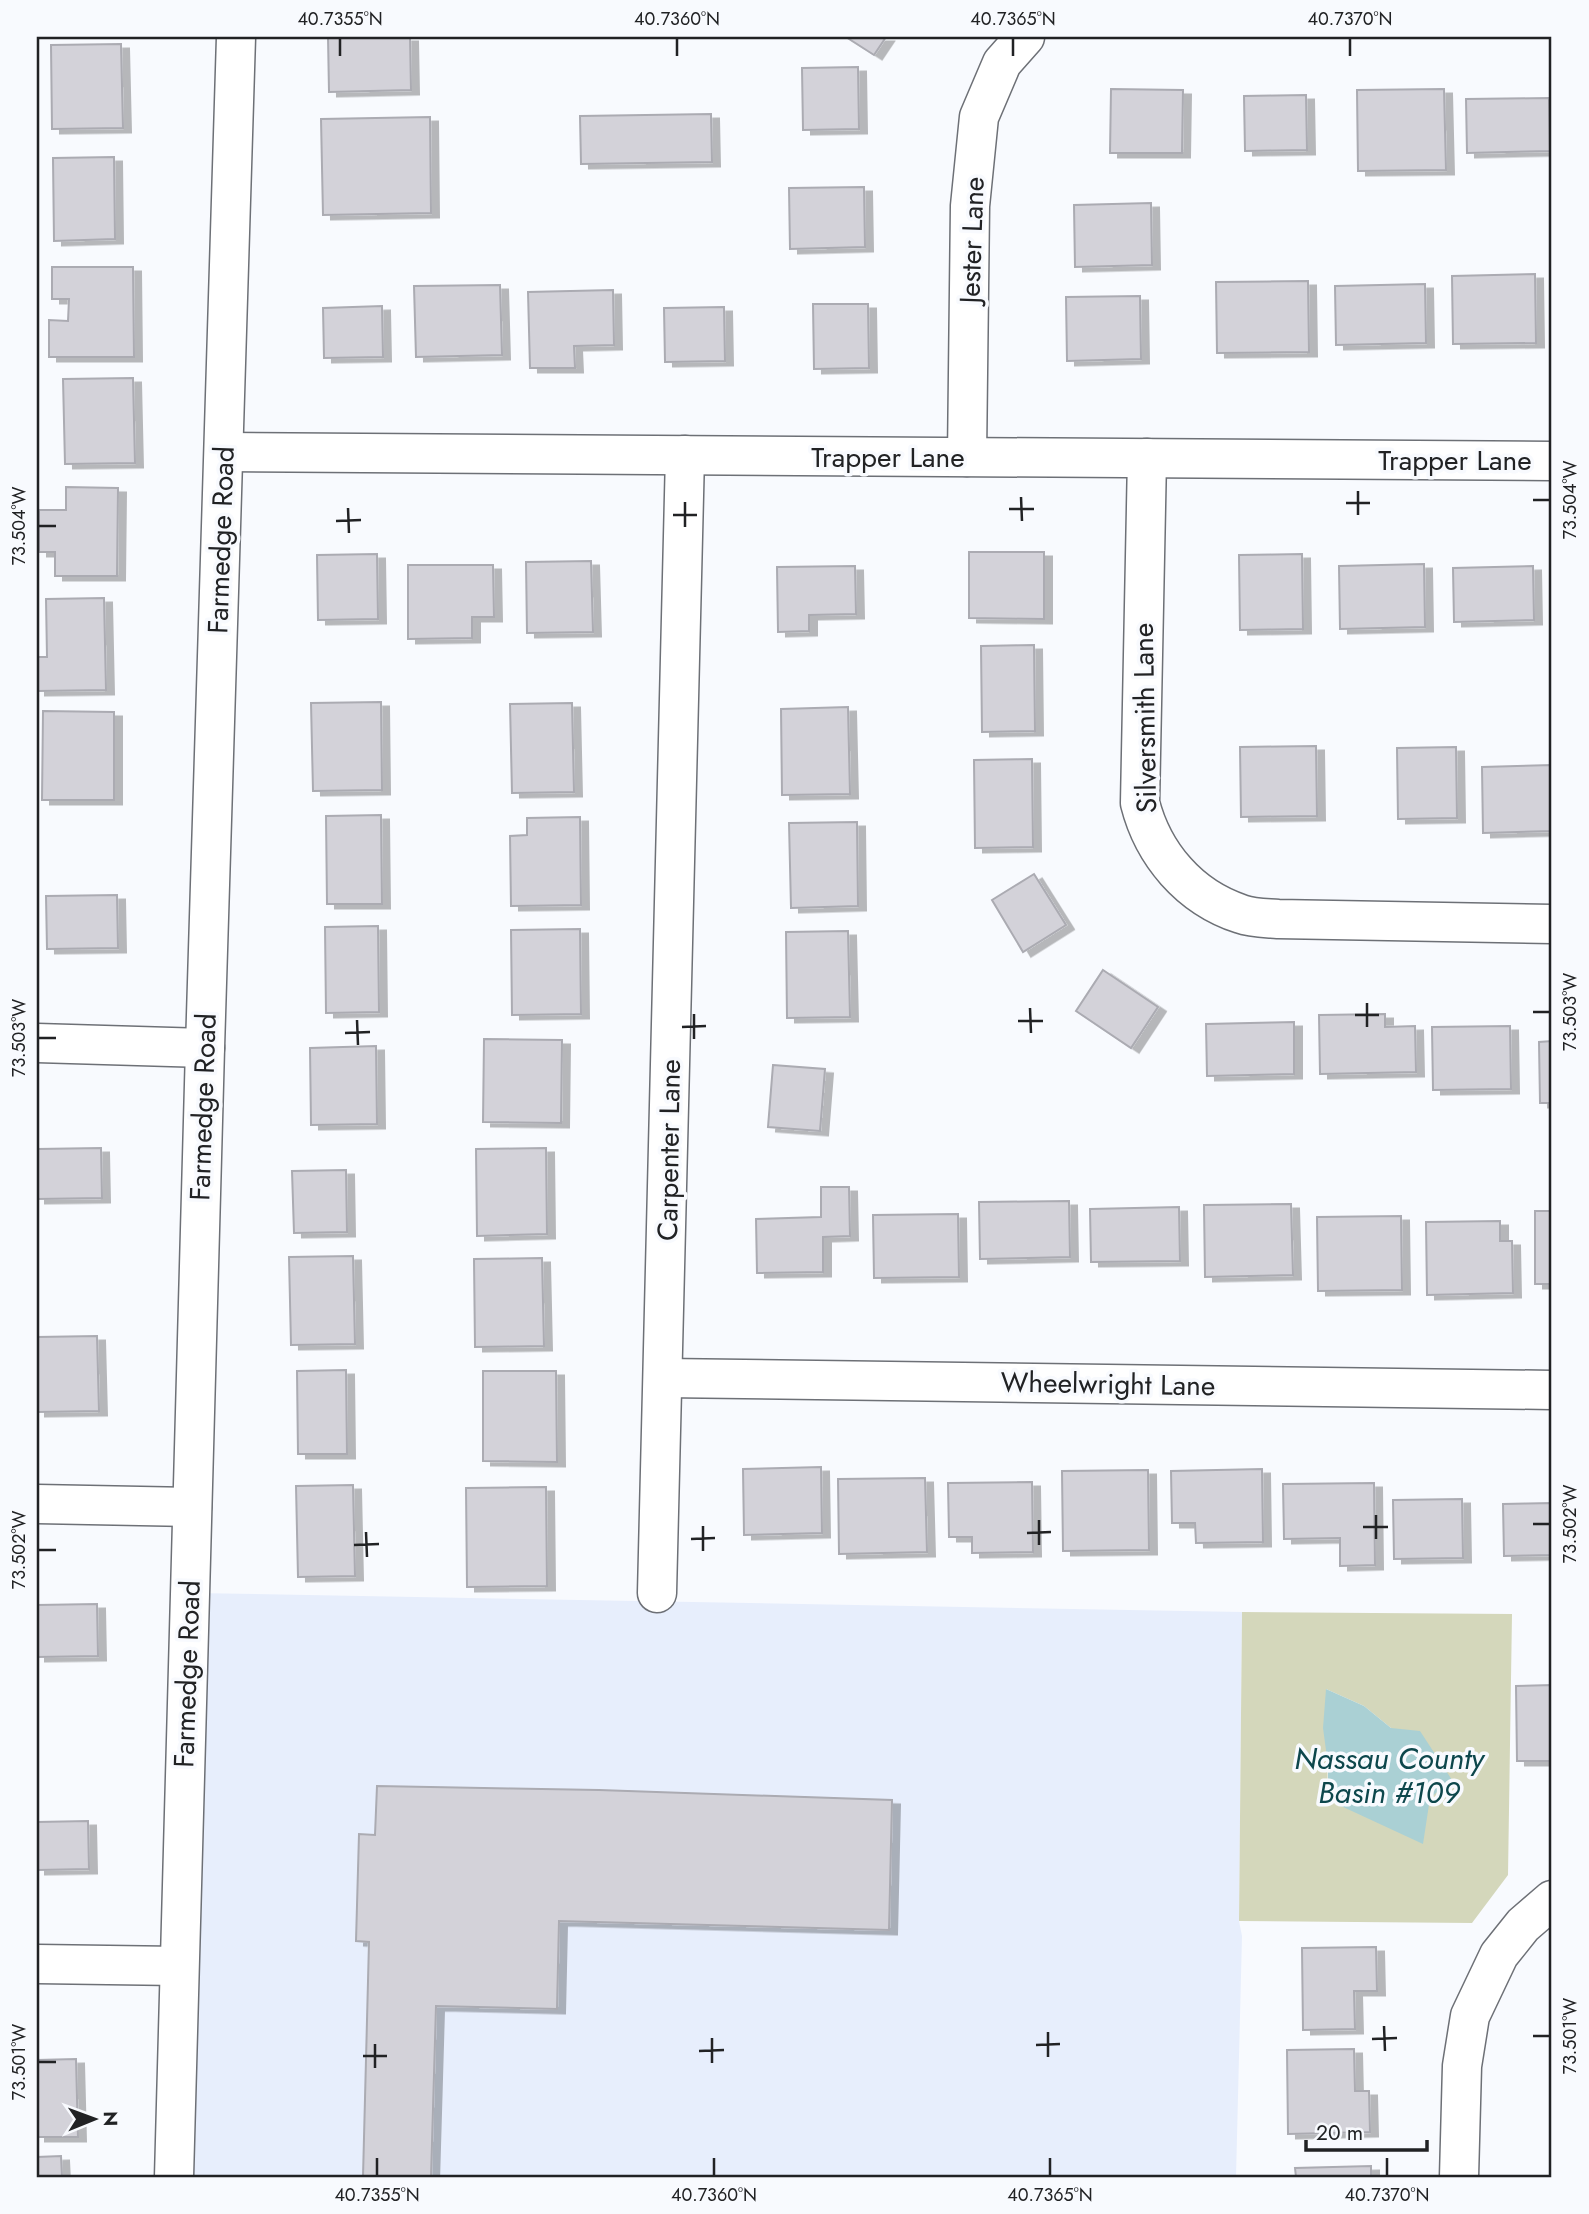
<svg xmlns="http://www.w3.org/2000/svg" width="1589" height="2214" font-family="Jost,sans-serif">
	<style>
		.built { fill: #e7eefc }
		.green { fill: #d4d7bb; fill-rule: evenodd }
		.water { fill: #aad0d4 }
		.building { fill: #d3d2d9; stroke: #ababb2; stroke-width: 2; filter: url(#shadow) }
		.lines { fill: none; stroke-linecap: round; stroke-linejoin: round }
		.minor-casing { stroke: #6d7076; stroke-width: 41 }
		.minor { stroke: #fff; stroke-width: 38 }
		.ticks { fill: none; stroke: #212224; stroke-width: 2.5 }
		.labels { text-anchor: middle; dominant-baseline: central; stroke-width: 7; stroke-linejoin: round; paint-order: stroke }
		.street-label { font-size: 28px; fill: #212224; stroke: #f8fafe }
		.water-label { font-size: 30px; font-style: italic; fill: #0d474c; stroke: #f8fafe }
		.neatline { fill: none; stroke: #212224; stroke-width: 2.5 }
		.ticks-label { font-size: 18px; text-anchor: middle; fill: #212224 }
	</style>
	<defs>
		<filter id="shadow"><feDropShadow dx="8" dy="4.5" stdDeviation="0" flood-color="#0004"/></filter>
	</defs>
	<rect width="100%" height="100%" fill="#f8fafe"/>
	<path class="built" d="M194 1593 1242 1612 1239 1921 1242 1936 1236 2177H179Z"/>
	<path class="green" d="M1242 1612 1512 1614 1508 1875 1472 1923 1239 1921ZM1326 1689 1364 1706 1391 1728 1368 1817 1328 1800Z"/>
	<path class="water" d="M1326 1689 1364 1706 1391 1728 1420 1731 1452 1780 1430 1798 1423 1844 1328 1800V1765L1323 1728Z"/>
	<g class="building">
		<path d="M328 37H410L411 90 329 92Z"/>
		<path d="M846 37H886L874 55Z"/>
		<path d="M121 44 123 128 52 129 51 45Z"/>
		<path d="M858 67 859 129 803 130 802 68Z"/>
		<path d="M1111 89 1183 90 1182 153H1110Z"/>
		<path d="M1444 89 1446 170 1358 171 1357 90Z"/>
		<path d="M1306 95 1307 150 1245 151 1244 96Z"/>
		<path d="M1549 98 1550 151 1467 153 1466 99Z"/>
		<path d="M711 114 712 162 581 164 580 116Z"/>
		<path d="M430 117 431 213 323 215 321 119Z"/>
		<path d="M114 157 115 239 54 241 53 158Z"/>
		<path d="M864 187 865 247 790 249 789 188Z"/>
		<path d="M1151 203 1152 265 1075 267 1074 205Z"/>
		<path d="M52 267H133L134 357H49V320L68 321 69 299H52Z"/>
		<path d="M1535 274 1536 343 1453 344 1452 276Z"/>
		<path d="M1308 281 1309 352 1217 353 1216 282Z"/>
		<path d="M1425 284 1426 343 1336 345 1335 286Z"/>
		<path d="M500 285 502 355 416 357 414 286Z"/>
		<path d="M613 290 614 345 574 346 575 368H530L528 292Z"/>
		<path d="M1140 296 1141 359 1067 361 1066 297Z"/>
		<path d="M813 304H868L869 368 814 369Z"/>
		<path d="M382 306 383 357 324 358 323 308Z"/>
		<path d="M724 307 725 361 665 362 664 308Z"/>
		<path d="M133 378 135 463 65 464 63 379Z"/>
		<path d="M66 487 118 488 117 576H55V552H39V510H66Z"/>
		<path d="M969 552H1044V619L969 618Z"/>
		<path d="M377 554 378 619 318 620 317 555Z"/>
		<path d="M1302 554 1303 629 1240 630 1239 555Z"/>
		<path d="M591 561 593 632 527 633 526 562Z"/>
		<path d="M1424 564 1425 627 1340 629 1339 566Z"/>
		<path d="M408 565H493L494 617H472V638L408 639Z"/>
		<path d="M855 566 856 614 809 615V631L778 632 777 567Z"/>
		<path d="M1533 566 1534 620 1454 622 1453 568Z"/>
		<path d="M104 598 106 690 37 691V657H47L46 599Z"/>
		<path d="M1034 645 1035 731 982 732 981 646Z"/>
		<path d="M381 702 382 790 313 791 311 703Z"/>
		<path d="M572 703 574 792 512 793 510 704Z"/>
		<path d="M848 707 850 794 782 795 781 709Z"/>
		<path d="M43 711 114 712V800H42Z"/>
		<path d="M1316 746 1317 816 1241 817 1240 747Z"/>
		<path d="M1456 747 1457 818 1398 819 1397 748Z"/>
		<path d="M1032 759 1033 847 975 848 974 760Z"/>
		<path d="M1552 765V831L1483 833 1482 767Z"/>
		<path d="M381 815 382 904H327L326 816Z"/>
		<path d="M580 817 581 905 511 906 510 836 527 835V818Z"/>
		<path d="M857 822 858 906 791 908 789 823Z"/>
		<path d="M1034 874 1066 925 1023 952 992 900Z"/>
		<path d="M117 895 118 948 47 949 46 896Z"/>
		<path d="M378 926 379 1012 326 1013 325 927Z"/>
		<path d="M580 929 581 1014 512 1015 511 930Z"/>
		<path d="M848 931 850 1017 787 1018 786 932Z"/>
		<path d="M1103 970 1158 1007 1131 1048 1076 1011Z"/>
		<path d="M1385 1014V1027L1415 1026 1416 1072 1320 1074 1319 1015Z"/>
		<path d="M1294 1022V1074L1207 1076 1206 1024Z"/>
		<path d="M1510 1026 1511 1089 1433 1090 1432 1027Z"/>
		<path d="M484 1039 562 1040 561 1123 483 1122Z"/>
		<path d="M1552 1041V1103H1540L1539 1042Z"/>
		<path d="M376 1046 377 1124 311 1125 310 1048Z"/>
		<path d="M773 1065 825 1069 820 1131 768 1127Z"/>
		<path d="M101 1148 102 1198 37 1199V1149Z"/>
		<path d="M546 1148 547 1234 477 1236 476 1149Z"/>
		<path d="M346 1170 347 1232 294 1233 292 1171Z"/>
		<path d="M821 1187H849L850 1236 823 1237V1272L757 1273 756 1219 821 1217Z"/>
		<path d="M1069 1201 1070 1257 980 1259 979 1202Z"/>
		<path d="M1291 1204 1293 1275 1205 1277 1204 1205Z"/>
		<path d="M1179 1207 1180 1261 1091 1262 1090 1209Z"/>
		<rect x="1535" y="1211" width="17" height="73"/>
		<path d="M958 1214 959 1277 874 1278 873 1215Z"/>
		<path d="M1401 1216 1402 1290 1318 1291 1317 1217Z"/>
		<path d="M1500 1221V1241H1512L1513 1293 1427 1295 1426 1222Z"/>
		<path d="M353 1256 355 1344 291 1345 289 1257Z"/>
		<path d="M542 1258 544 1346 475 1347 474 1259Z"/>
		<path d="M97 1336 99 1411 37 1412V1337Z"/>
		<path d="M346 1370 347 1454H298L297 1371Z"/>
		<path d="M483 1371H556L557 1462 483 1461Z"/>
		<path d="M821 1467 822 1533 744 1535 743 1469Z"/>
		<path d="M1262 1469 1263 1542 1196 1543 1195 1523H1172L1171 1471Z"/>
		<path d="M1148 1470 1149 1550 1063 1551 1062 1471Z"/>
		<path d="M925 1478 927 1552 839 1554 838 1479Z"/>
		<path d="M1032 1482 1033 1552 972 1553V1537H949L948 1483Z"/>
		<path d="M1374 1483 1375 1565 1340 1566V1538L1284 1539 1283 1484Z"/>
		<path d="M353 1485 355 1576 298 1577 296 1486Z"/>
		<path d="M546 1487 547 1586 467 1587 466 1488Z"/>
		<path d="M1462 1499 1463 1558 1394 1559 1393 1500Z"/>
		<path d="M1552 1503V1555L1504 1556 1503 1504Z"/>
		<path d="M97 1604 98 1656 37 1657V1605Z"/>
		<path d="M1552 1685V1761H1517L1516 1686Z"/>
		<path d="M377 1786 599 1790 892 1800 889 1930 559 1921 557 2009 436 2006 431 2177H363L369 1942 356 1941 359 1834 375 1835Z"/>
		<path d="M88 1821 89 1869 37 1870V1822Z"/>
		<path d="M1376 1947 1377 1991H1354L1355 2029 1303 2030 1302 1948Z"/>
		<path d="M1354 2049 1355 2091H1369L1370 2132 1288 2134 1287 2050Z"/>
		<path d="M76 2059 78 2137H37V2060Z"/>
		<path d="M61 2156 62 2177H37V2157Z"/>
		<path d="M1371 2166V2177H1296L1295 2168Z"/>
	</g>
	<g class="lines">
		<g class="minor-casing">
			<g id="minor">
				<path d="M224 452 1552 461"/>
				<path d="M967 457 970 206 979 117 1002 63 1025 37"/>
				<path d="M1147 458 1140 803C1153 854 1189 897 1241 914 1252 918 1266 918 1278 919L1552 924"/>
				<path d="M37 1043 205 1048"/>
				<path d="M664 1378 1552 1390"/>
				<path d="M37 1504 192 1507"/>
				<path d="M657 1593 685 455"/>
				<path d="M37 1964 179 1966"/>
				<path d="M174 2177 205 1048 236 37"/>
				<path d="M1459 2177 1462 2066 1470 2016 1499 1955 1523 1925 1552 1900"/>
			</g>
		</g>
		<use href="#minor" class="minor"/>
	</g>
	<path class="ticks" d="M340 38V56M677 38V56M1013 38V56M1350 38V56M1358 491V515M1021 497 1022 521M1533 500H1550M685 502V527M1346 503H1370M348 508 349 533M1009 509H1034M673 515H697M336 521 361 520M38 526H56M1367 1003V1027M1030 1008 1031 1033M1533 1012H1550M694 1014V1039M1355 1015H1379M357 1020 358 1045M1018 1021H1043M682 1027 706 1026M345 1033 370 1032M38 1038H56M1376 1515V1539M1039 1520V1545M1533 1524H1550M703 1526V1551M1363 1527H1388M366 1532 367 1557M1027 1533 1051 1532M691 1539 715 1538M354 1545 379 1544M38 1550H56M1384 2026 1385 2051M1048 2032V2057M1533 2036H1550M712 2038V2063M1372 2039 1397 2038M375 2044V2068M1036 2045 1060 2044M699 2051 724 2050M363 2056H387M38 2062H56M377 2158V2176M714 2158V2176M1050 2158V2176M1387 2158V2176"/>
	<g class="labels">
		<g class="street-label">
			<text transform="translate(972 240) rotate(-88)">Jester Lane</text>
			<text x="888" y="457">Trapper Lane</text>
			<text x="1455" y="460">Trapper Lane</text>
			<text transform="translate(221 540) rotate(-88)">Farmedge Road</text>
			<text transform="translate(1145 718) rotate(-91)">Silversmith Lane</text>
			<text transform="translate(203 1107) rotate(-88)">Farmedge Road</text>
			<text transform="translate(669 1150) rotate(-89)">Carpenter Lane</text>
			<text transform="translate(1108 1384) rotate(1)">Wheelwright Lane</text>
			<text transform="translate(187 1674) rotate(-88)">Farmedge Road</text>
		</g>
		<g class="water-label">
			<text x="1389" y="1758">Nassau County<tspan x="1389" dy="34">Basin #109</tspan></text>
		</g>
	</g>
	<rect width="1589" height="2214" fill="none" stroke="#f8fafe" stroke-width="77"/>
	<g transform="translate(94 2119) rotate(89)" stroke="#f8fafe" stroke-width="5" paint-order="stroke">
	<path d="M0-5L12 26L0 18L-12 26Z" fill="#212224"/>
	<text y="-10" font-size="19" font-weight="bold" text-anchor="middle" fill="#212224">N</text>
	</g>
	<path d="M1306 2140v10h121v-10" fill="none" stroke="#212224" stroke-width="3.5"/>
	<text x="1316" y="2140" font-size="21" fill="#212224" stroke="#f8fafe" stroke-width="5" paint-order="stroke">20 m</text>
	<rect x="38" y="38" width="1512" height="2138" class="neatline"/>
	<g class="ticks-label">
		<text x="340" y="25">40.7355°N</text>
		<text x="677" y="25">40.7360°N</text>
		<text x="1013" y="25">40.7365°N</text>
		<text x="1350" y="25">40.7370°N</text>
		<text transform="translate(1570 500) rotate(-90)" y="6">73.504°W</text>
		<text transform="translate(19 526) rotate(-90)" y="6">73.504°W</text>
		<text transform="translate(1570 1012) rotate(-90)" y="6">73.503°W</text>
		<text transform="translate(19 1038) rotate(-90)" y="6">73.503°W</text>
		<text transform="translate(1570 1524) rotate(-90)" y="6">73.502°W</text>
		<text transform="translate(19 1550) rotate(-90)" y="6">73.502°W</text>
		<text transform="translate(1570 2036) rotate(-90)" y="6">73.501°W</text>
		<text transform="translate(19 2062) rotate(-90)" y="6">73.501°W</text>
		<text x="377" y="2201">40.7355°N</text>
		<text x="714" y="2201">40.7360°N</text>
		<text x="1050" y="2201">40.7365°N</text>
		<text x="1387" y="2201">40.7370°N</text>
	</g>
</svg>
